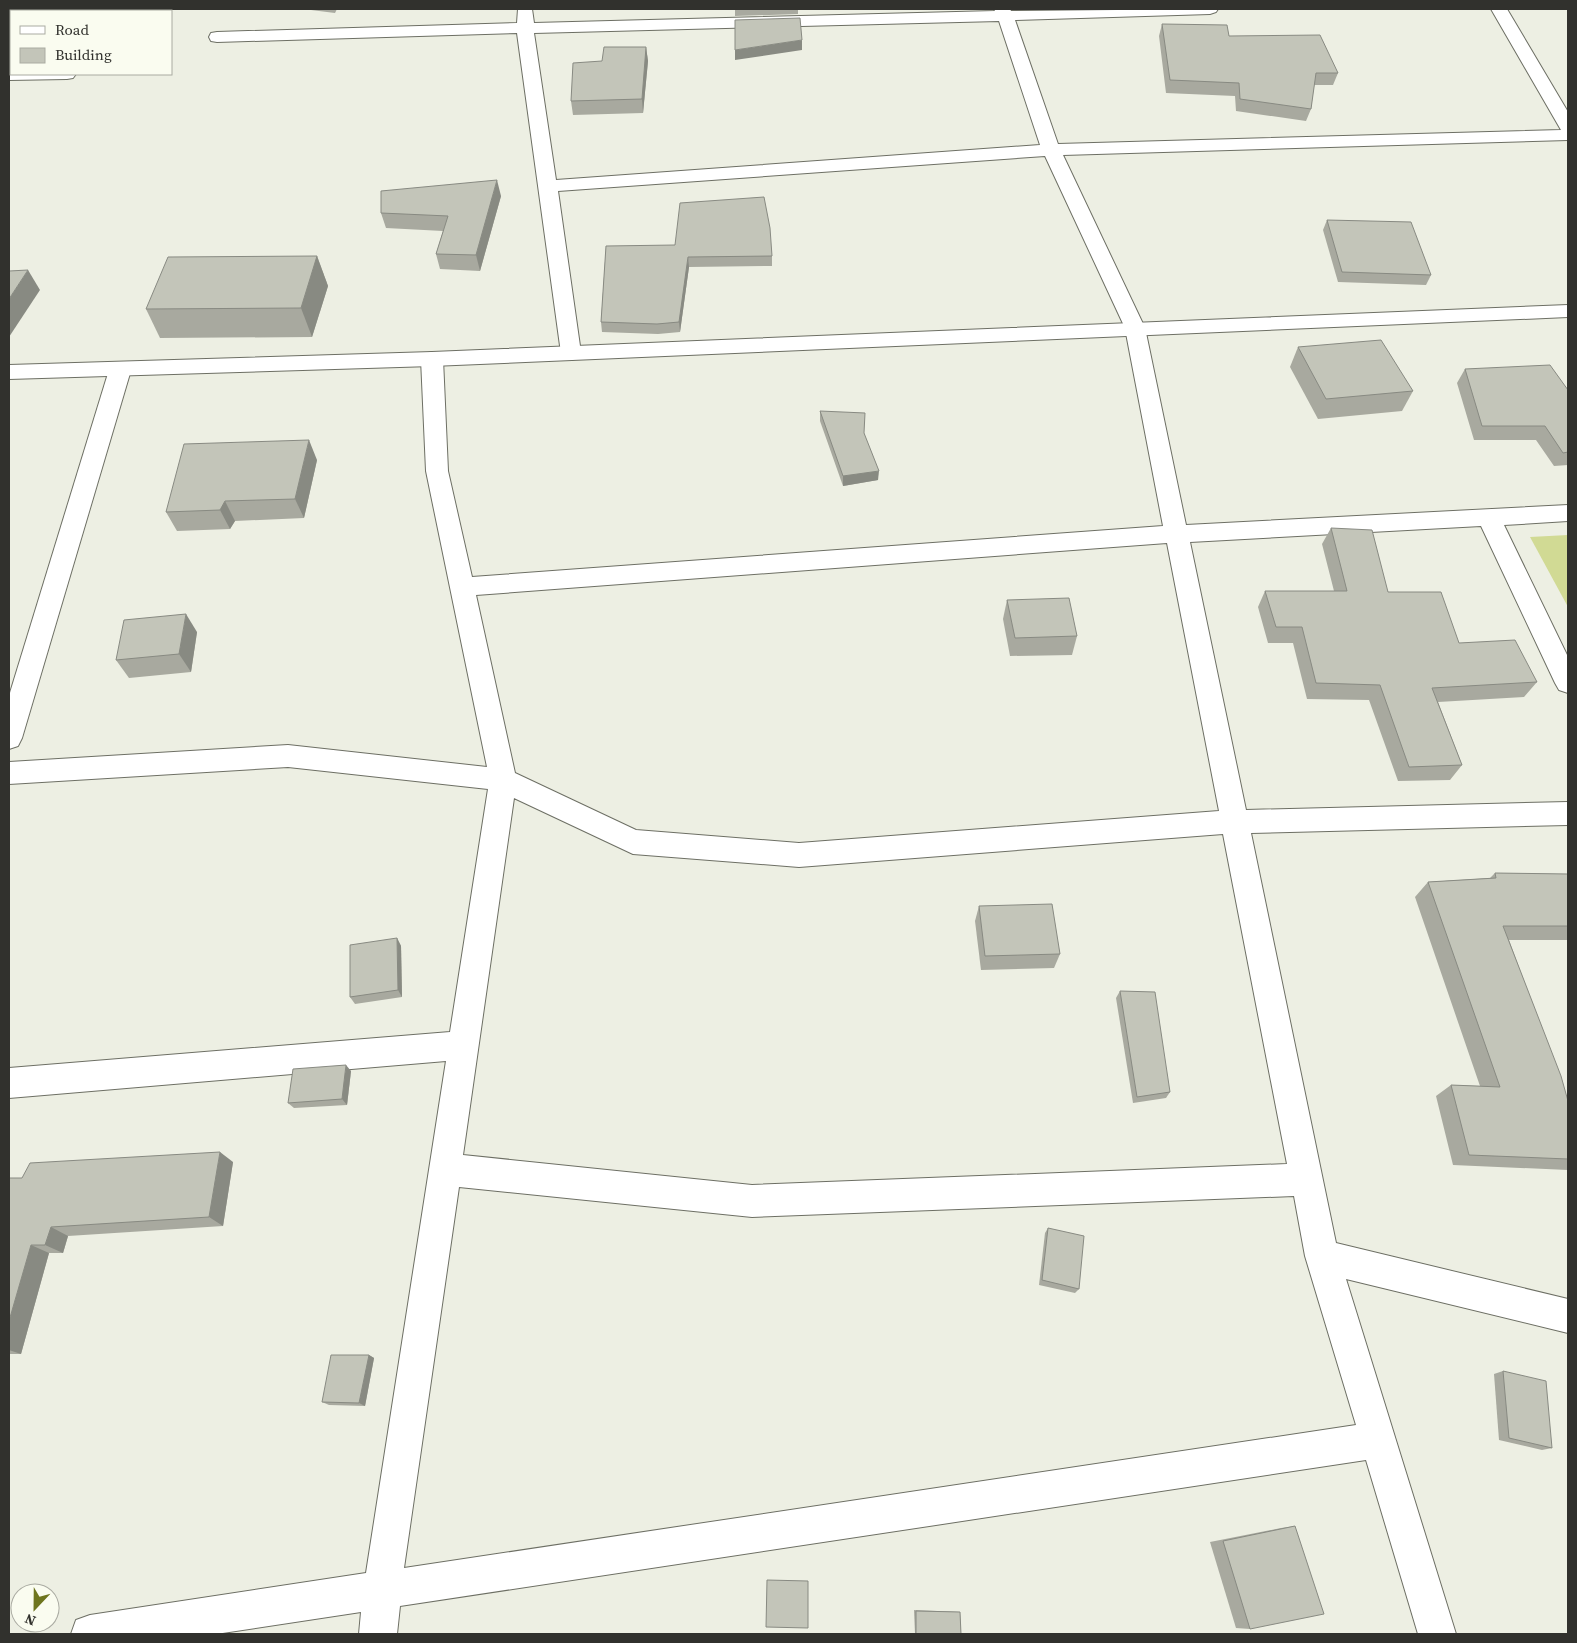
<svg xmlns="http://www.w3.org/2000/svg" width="1577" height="1643" font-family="'Source Serif 4',serif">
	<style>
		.green { fill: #d1da94 }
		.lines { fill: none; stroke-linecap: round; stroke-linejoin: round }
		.minor-casing { stroke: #6d6f64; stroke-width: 2 }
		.tertiary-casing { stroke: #6d6f64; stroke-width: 2 }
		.minor { fill: #fff; fill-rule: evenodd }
		.tertiary { fill: #fff; fill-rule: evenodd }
		.wall { fill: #a8a99f }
		.shaded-wall { fill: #888a82 }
		.building { fill: #c3c5b9; stroke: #888a82 }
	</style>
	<rect width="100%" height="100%" fill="#edefe3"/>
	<path class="green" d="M1568 535V607L1530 537Z"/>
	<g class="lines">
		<g class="minor-casing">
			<g id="minor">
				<rect x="21" y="9" width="16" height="2"/>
				<path d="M518 9H532L534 23 995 11 994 9H1010L1011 11 1218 9 1216 12 1210 14 1015 20 1058 144 1561 130 1491 9H1507L1568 112V140L1063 155 1145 328 1186 525 1568 505V521L1504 525 1568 657V693L1559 690 1555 683 1481 526 1190 542 1246 810 1568 802V825L1251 833 1336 1243 1568 1299V1333L1346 1279 1456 1634H1418L1366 1460 400 1606 397 1634H359L361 1612 216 1634H71L76 1620 90 1615 366 1573 446 1061 9 1098V1068L450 1032 488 789 288 767 9 784V762L288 745 487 767 426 471 421 359 425 354 432 352 439 354 443 359 448 471 472 577 1163 526 1125 328 1045 156 558 191 581 353 578 358 571 360 564 358 561 353 517 33 217 42 211 41 209 37 211 33 217 32 517 23ZM999 21 1040 145 556 180 534 33ZM1167 543 1219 811 799 843 636 830 515 773 476 595ZM514 798 633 854 799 867 1223 834 1287 1164 752 1185 463 1155ZM459 1187 752 1217 1294 1196 1305 1256 1356 1425 404 1568Z"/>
				<path d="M11 46V61H9V47Z"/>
				<path d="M9 70H11V74H76L73 78 67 79 9 80Z"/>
				<path d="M120 363 128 365 131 370 22 738 18 746 9 749V696L109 370 112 365Z"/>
			</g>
		</g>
		<g class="tertiary-casing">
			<path id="tertiary" d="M1568 305V317L432 366 9 379V365L432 352Z"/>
		</g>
		<use href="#minor" class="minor"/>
		<use href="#tertiary" class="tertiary"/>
	</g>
	<g class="wall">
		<path d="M303 9H337L335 13Z"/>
		<path d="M659 9H690V10Z"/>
		<path d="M735 9H798V14L735 16Z"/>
		<path d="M1162 24 1229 36 1338 73 1333 85H1314L1311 109 1306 121 1236 111 1235 96 1166 93 1159 36Z"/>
		<path d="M646 47 648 61 643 113 573 115 571 101 602 61Z"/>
		<path d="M501 196 480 271 440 269 436 254 443 231 386 228 381 213Z"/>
		<path d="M1327 220 1431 275 1426 285 1338 282 1323 230Z"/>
		<path d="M606 246 772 256V266L689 267 680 332 658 334 602 332 601 322Z"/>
		<path d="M317 256 328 286 312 337 160 338 146 309Z"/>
		<path d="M1298 347 1413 391 1402 411 1318 419 1290 367Z"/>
		<path d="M1465 369 1568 390V465L1554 466 1536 440H1474L1457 383Z"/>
		<path d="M820 411 864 433 878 480 843 486 820 421Z"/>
		<path d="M317 460 304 518 235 521 230 529 177 531 166 512Z"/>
		<path d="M1331 528 1388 592 1459 643 1537 682 1524 697 1438 702 1462 765 1450 780 1398 781 1369 700 1307 699 1293 643H1268L1258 607 1265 591H1334L1322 544Z"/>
		<path d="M1007 600 1077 636 1072 655 1010 656 1003 619Z"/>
		<path d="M197 632 191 672 129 678 116 660Z"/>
		<path d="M1495 873 1568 874V940H1509L1568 1101V1170L1453 1165 1436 1096 1451 1085 1480 1086 1415 897 1428 882 1490 878Z"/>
		<path d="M979 906 1060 954 1054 968 981 970 975 921Z"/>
		<path d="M397 938 401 946 402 997 355 1004 350 997Z"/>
		<path d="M1120 991 1170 1092 1166 1098 1133 1103 1116 998Z"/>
		<path d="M351 1071 347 1105 294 1108 288 1103Z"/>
		<path d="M233 1162 223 1226 68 1236 63 1253H49L21 1354H9V1178H22Z"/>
		<path d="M1048 1228 1079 1289 1075 1293 1039 1285 1045 1233Z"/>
		<path d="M369 1355 374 1358 365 1406 329 1405 322 1402Z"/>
		<path d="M1503 1371 1552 1448 1542 1450 1499 1440 1494 1374Z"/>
		<path d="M1295 1526 1250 1629 1236 1628 1210 1542 1281 1528Z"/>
		<path d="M914 1610 960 1612 961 1634H915Z"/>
	</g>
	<g class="shaded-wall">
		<path d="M802 40V50L735 60V50Z"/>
		<path d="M646 47 648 61 643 113 642 99Z"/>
		<path d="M497 180 501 196 480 271 476 255Z"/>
		<path d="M317 256 328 286 312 337 301 308Z"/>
		<path d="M688 257 689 267 680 332 679 322Z"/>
		<path d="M28 270 40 290 9 337V299Z"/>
		<path d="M309 440 317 460 304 518 295 499Z"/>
		<path d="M879 471 878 480 843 486V476Z"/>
		<path d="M225 501 235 521 230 529 220 510Z"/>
		<path d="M186 614 197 632 191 672 179 654Z"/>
		<path d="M397 938 401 946 402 997 398 990Z"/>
		<path d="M346 1065 351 1071 347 1105 342 1099Z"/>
		<path d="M220 1152 233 1162 223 1226 209 1217Z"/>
		<path d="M51 1227 68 1236 63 1253 45 1245Z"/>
		<path d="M31 1245 49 1253 21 1354 9 1350V1321Z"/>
		<path d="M369 1355 374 1358 365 1406 359 1403Z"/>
	</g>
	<g class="building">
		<path d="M800 18 802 40 735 50V20Z"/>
		<path d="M1162 24 1227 25 1229 36 1320 35 1338 73H1316L1311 109 1240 99 1239 83 1170 80Z"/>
		<path d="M604 47H646L642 99 571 101 573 63 602 61Z"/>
		<path d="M497 180 476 255 436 254 448 216 381 213V191Z"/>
		<path d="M764 197 770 228 772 256 688 257 679 322 657 324 601 322 606 246 675 245 680 203Z"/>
		<path d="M1327 220 1411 222 1431 275 1342 272Z"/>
		<path d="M317 256 301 308 146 309 168 257Z"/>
		<path d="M28 270 9 299V271Z"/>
		<path d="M1381 340 1413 391 1326 399 1298 347Z"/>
		<path d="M1550 365 1568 390V452L1563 453 1545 426H1482L1465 369Z"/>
		<path d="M820 411 865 413 864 433 879 471 843 476Z"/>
		<path d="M309 440 295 499 225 501 220 510 166 512 184 444Z"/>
		<path d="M1331 528 1372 530 1388 592H1441L1459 643 1515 640 1537 682 1432 688 1462 765 1409 767 1380 685 1316 683 1302 627H1276L1265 591H1347Z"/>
		<path d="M1069 598 1077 636 1015 638 1007 600Z"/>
		<path d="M186 614 179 654 116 660 124 620Z"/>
		<path d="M1495 873 1568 874V926H1503L1561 1076 1568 1101V1159L1469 1155 1451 1085 1500 1087 1428 882 1496 878Z"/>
		<path d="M1052 904 1060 954 985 956 979 906Z"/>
		<path d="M397 938 398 990 350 997V945Z"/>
		<path d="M1120 991 1155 992 1170 1092 1137 1097Z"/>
		<path d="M346 1065 342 1099 288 1103 293 1069Z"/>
		<path d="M220 1152 209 1217 51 1227 45 1245H31L9 1321V1178H22L30 1163Z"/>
		<path d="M1048 1228 1084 1236 1079 1289 1042 1280Z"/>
		<path d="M331 1355H369L359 1403 322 1402Z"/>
		<path d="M1503 1371 1546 1381 1552 1448 1509 1438Z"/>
		<path d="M1295 1526 1324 1614 1250 1629 1223 1541Z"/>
		<path d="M767 1580 808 1581V1628L766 1627Z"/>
		<path d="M916 1611 960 1612 961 1634H916Z"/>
	</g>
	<rect width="1577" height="1643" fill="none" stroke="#31312d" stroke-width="20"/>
	<rect x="10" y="10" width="162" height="65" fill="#fafcf0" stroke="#aaaba2"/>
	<rect x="20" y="26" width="25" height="8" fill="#ffffff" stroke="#aaaba2"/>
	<text x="55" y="35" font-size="15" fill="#31312d">Road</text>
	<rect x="20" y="48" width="25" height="15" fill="#c3c5b9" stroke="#aaaba2"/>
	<text x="55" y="60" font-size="15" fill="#31312d">Building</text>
	<g transform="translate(35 1608) rotate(202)"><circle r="24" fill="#fafcf0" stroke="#aaaba2"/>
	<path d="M0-4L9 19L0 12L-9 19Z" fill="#6e751e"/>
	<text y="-8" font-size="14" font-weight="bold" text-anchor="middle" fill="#31312d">N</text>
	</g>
</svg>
